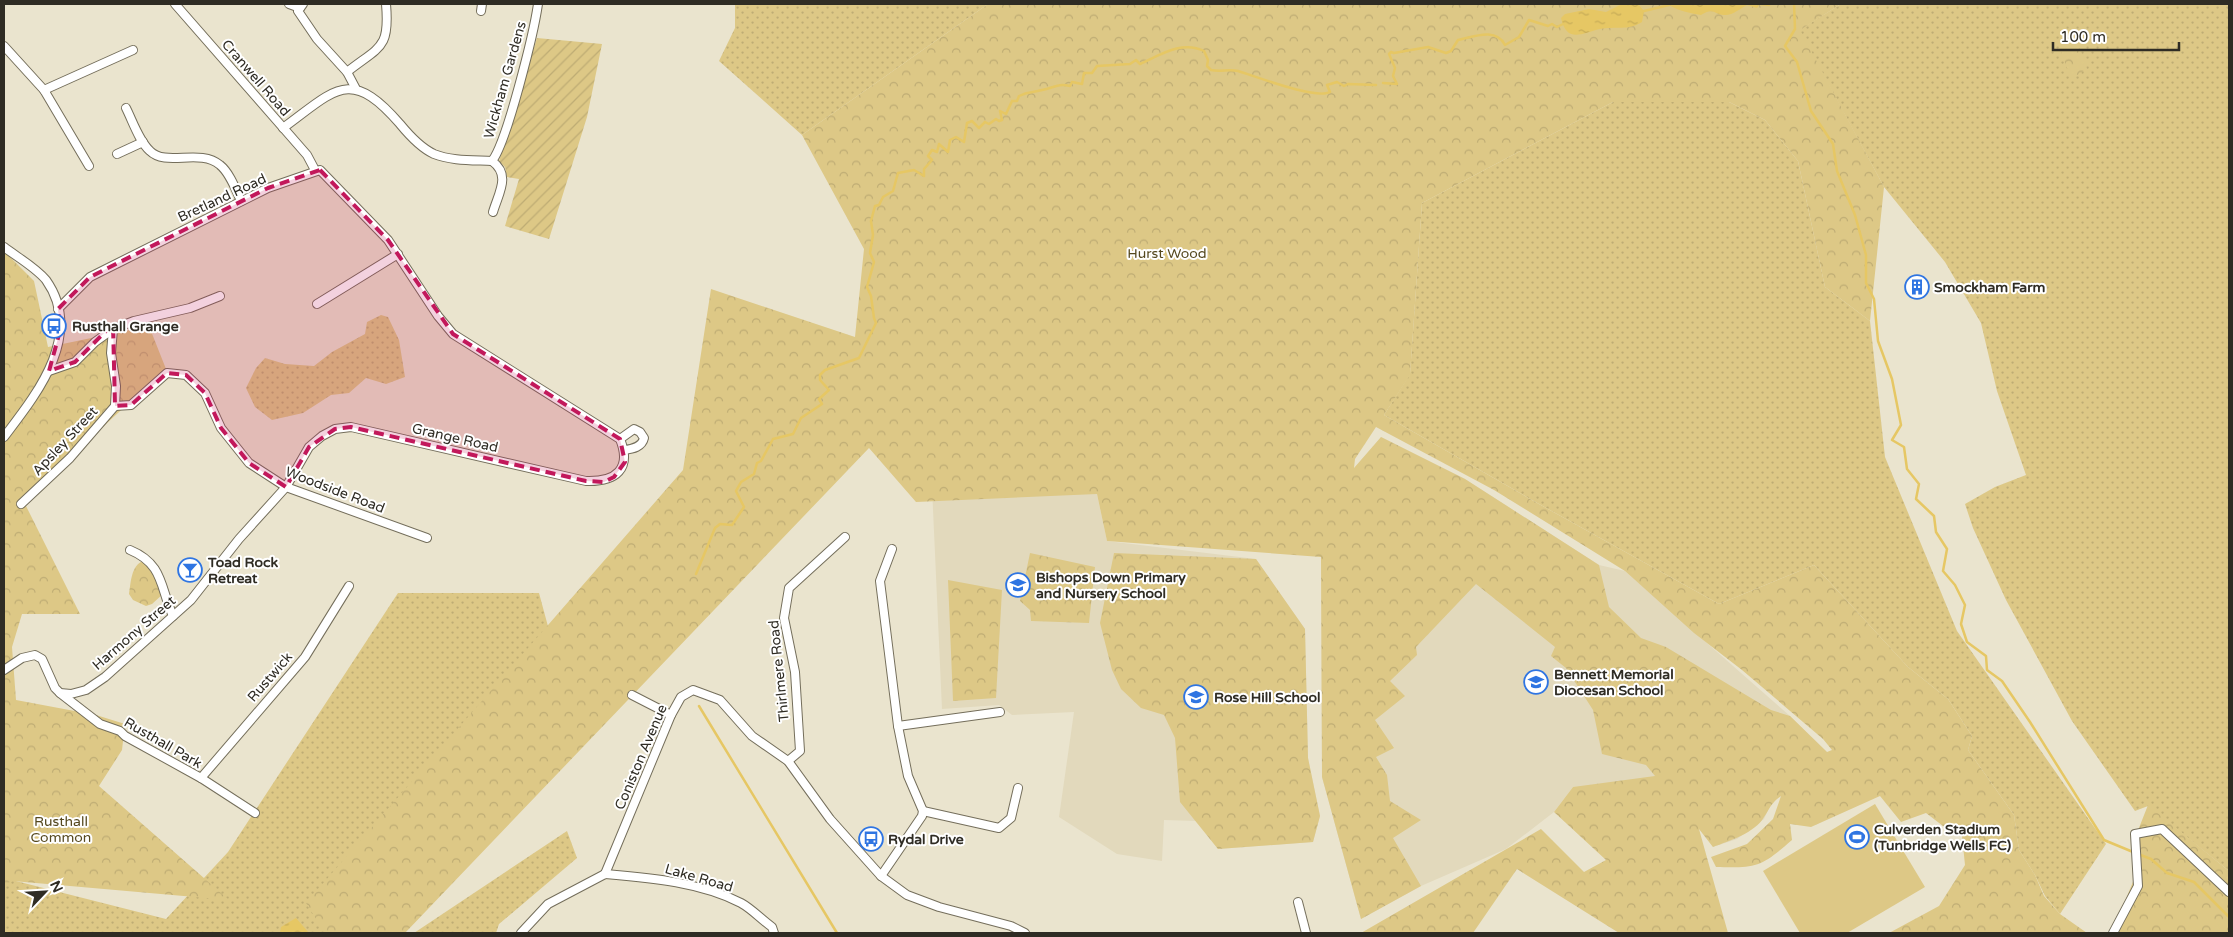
<svg xmlns="http://www.w3.org/2000/svg" width="2233" height="937" font-family="'Varela Round',sans-serif">
	<style>
		.built { fill: #e2d9bc }
		.grass { fill: url(#grass-dots) }
		.forest { fill: url(#forest-crowns); fill-rule: evenodd }
		.garden { fill: url(#garden-furrows) }
		.pitch { fill: #ddc886 }
		.water { fill: url(#water-ripples) }
		.lines { fill: none; stroke-linecap: round; stroke-linejoin: round }
		.stream { stroke: #e6c764; stroke-width: 2.5 }
		.minor-casing { stroke: #746e5b; stroke-width: 10 }
		.minor { stroke: #fff; stroke-width: 8 }
		.marked { fill: #c2185b; fill-opacity: 0.2; stroke: #c2185b; stroke-width: 4; stroke-dasharray: 10 6; stroke-linejoin: round }
		.labels { text-anchor: middle; dominant-baseline: central; stroke-width: 4; stroke-linejoin: round; paint-order: stroke }
		.street-label { font-size: 14px; fill: #2f2c24; stroke: #fff }
		.park-label { font-size: 14px; fill: #55481e; stroke: #fff }
		.poi-label { font-size: 14px; font-weight: bold; fill: #2f2c24; stroke: #fff; text-anchor: start }
	</style>
	<defs>
		<pattern id="grass-dots" width="8" height="8" patternUnits="userSpaceOnUse" patternTransform="scale(1.25)"><rect width="8" height="8" fill="#ddc886"/><path d="M2 2h.1M6 6h.1" fill="none" stroke="#beac74" stroke-width="1.8" stroke-linecap="round"/></pattern>
		<pattern id="forest-crowns" width="20" height="18" patternUnits="userSpaceOnUse" patternTransform="scale(1.25)"><rect width="20" height="18" fill="#ddc886"/><path d="M2 6a3 3 0 1 1 6 0M12 15a3 3 0 1 1 6 0" fill="none" stroke="#beac74"/></pattern>
		<pattern id="garden-furrows" width="10" height="10" patternUnits="userSpaceOnUse" patternTransform="scale(1.25)"><rect width="10" height="10" fill="#ddc886"/><path d="M-1 1l2-2M0 10L10 0M9 11l2-2" fill="none" stroke="#beac74"/></pattern>
		<pattern id="water-ripples" width="26" height="14" patternUnits="userSpaceOnUse" patternTransform="scale(1.25)"><rect width="26" height="14" fill="#e6c764"/><path d="M2 4q2-2 4 0t4 0M15 11q2-2 4 0t4 0" fill="none" stroke="#c6ab57"/></pattern>
	</defs>
	<rect width="100%" height="100%" fill="#eae4ce"/>
	<g class="built">
		<path d="M1381 437 1465 479 1599 565 1625 571 1790 716 1832 757 1771 803 1764 819 1737 839 1713 847 1670 790 1573 787 1554 812 1506 849 1421 886 1361 919 1322 777 1321 518Z"/>
		<path d="M932 487 1097 494 1107 541 1256 559 1305 629 1308 758 1320 816 1313 842 1218 849 1197 821 1164 820 1162 861 1117 854 1059 817 1074 712 1012 715 999 705 942 709Z"/>
	</g>
	<g class="grass">
		<path d="M735 4H988L802 135 719 61 735 28Z"/>
		<path d="M1841 4H2229V871L2148 806 2135 811 2072 721 2006 600 1973 528 1965 504 1995 487 2026 475 1997 391 1981 323 1945 262 1884 187 1799 30Z"/>
		<path d="M1613 102H1729L1765 120 1798 161 1825 287 1870 321 1885 457 1957 631 2106 844 2060 914 2045 896 2035 875 2019 850 2014 815 1968 750 1972 736 1948 699 1908 667 1814 565 1719 604 1539 504 1384 415 1410 374 1422 203Z"/>
		<path d="M381 315 388 317 399 340 405 377 386 384 366 378 349 393 331 395 303 413 272 420 255 407 246 388 256 368 265 358 285 364 314 366 332 352 365 334 367 322Z"/>
		<path d="M398 593H539L556 656 335 933H4V878L166 919 228 852Z"/>
		<path d="M567 831 577 858 499 924 496 933H414Z"/>
	</g>
	<g class="forest">
		<path d="M988 4H1841L1800 30 1884 187 1870 321 1825 287 1798 161 1765 120 1729 102H1613L1422 203 1410 375 1384 415 1539 504 1719 604 1814 565 1908 667 1948 699 1972 736 1968 750 2014 815 2019 850 2035 875 2044 896 2060 914 2087 933H1889L1939 906 1965 865 1962 836 1943 826 1926 813 1901 822 1880 796 1811 827 1790 824 1792 840C1761 867 1757 868 1716 867L1711 857 1747 844 1773 819 1781 796C1770 804 1771 807 1764 817 1755 833 1729 841 1713 847L1699 829 1728 933H1619L1517 869 1473 933H1361L1541 829 1584 872 1606 860 1554 812 1573 787 1655 776 1646 765 1602 754 1593 710 1566 668 1551 656 1555 647 1476 584 1416 647 1417 655 1390 681 1405 696 1375 720 1394 748 1376 757 1387 775 1390 801 1421 820 1393 838 1421 886 1361 919 1322 777 1321 557 1107 541 1097 494 916 502 869 448 405 933H325L306 903 683 470 711 289 855 337 864 249 802 135ZM1376 427 1494 490 1625 571 1694 633 1742 670 1823 739 1832 750 1827 752 1790 716 1771 710 1666 647 1641 638 1609 607 1599 565 1465 479 1381 437 1354 468 1355 459Z"/>
		<path d="M2074 32 2087 69 2071 79 2057 40Z"/>
		<path d="M4 251 34 281 48 347 149 326 166 369 23 500 80 614H22L12 647 16 700 96 715 125 724 122 750 99 786 229 900 13 881 4 884Z"/>
		<path d="M1030 553 1095 567 1089 623 1031 621 1030 610 1020 601Z"/>
		<path d="M1114 553 1256 559 1305 629 1308 758 1320 816 1313 842 1218 849 1180 802 1175 738 1164 715 1141 708 1121 689 1112 670 1100 623Z"/>
		<path d="M143 561 156 570 163 594 152 604 146 606 133 600 129 594C131 582 131 566 143 561Z"/>
		<path d="M948 580 1002 590 996 698 953 701Z"/>
		<path d="M2148 805 2229 871V933H2112L2137 872 2135 838Z"/>
	</g>
	<path class="garden" d="M537 38 602 44 587 117 549 239 505 226 519 179 507 177 505 167 499 161Z"/>
	<path class="pitch" d="M1875 804 1925 887 1847 933H1800L1763 871Z"/>
	<g class="water">
		<path d="M1622 4H1638L1644 11 1642 22C1628 31 1616 26 1600 29 1582 33 1567 44 1561 18L1565 14 1589 9 1606 12Z"/>
		<path d="M1760 4 1757 8 1747 5C1741 8 1732 16 1724 15 1713 14 1714 7 1701 15 1690 13 1678 11 1669 5Z"/>
		<path d="M296 918 309 933H280L281 927Z"/>
	</g>
	<g class="lines">
		<g class="stream">
			<path d="M1760 4 1769 5"/>
			<path d="M1784 4H1785"/>
			<path d="M1794 4 1795 29 1785 46 1797 62 1811 111 1833 144 1837 171 1855 215 1866 255V283L1874 299 1878 341 1892 379 1901 425 1892 440 1904 447 1907 469 1919 484 1916 499 1934 516 1936 532 1947 549 1943 571 1955 585 1965 605 1961 624 1967 642 1986 656 1987 670 2002 681 2030 722 2104 840 2133 852"/>
			<path d="M1644 11 1669 5"/>
			<path d="M1383 83 1397 84 1393 76 1395 68 1389 54 1391 52 1394 53 1428 47 1446 53 1451 51 1458 40C1473 37 1496 27 1505 45L1519 37 1529 20 1548 26 1552 24 1557 27 1563 24"/>
			<path d="M696 574 715 528 720 524 732 525 744 507 736 491 741 482 754 474 757 463 761 461 773 439 793 434 801 418 822 404 819 399 829 390 820 380V375L825 370 859 358 876 323 874 318 871 296 867 287 874 262 870 253 873 235 871 221 875 206 879 205 883 197 893 191 898 173 914 170 924 176V169L932 160 928 156 932 150 937 152 939 144 948 152 950 140 956 137 964 142 967 123 972 121 979 128 985 122 989 124 996 119 999 121 1002 120 1000 111 1006 114 1012 101H1017L1019 96C1029 91 1032 93 1042 90 1054 88 1057 83 1070 86L1072 82 1082 84 1084 73H1092L1097 66 1130 64 1136 60 1140 64C1160 55 1182 40 1204 51L1208 60 1207 66 1211 70C1220 72 1229 69 1238 71 1255 76 1316 100 1330 92L1327 85 1337 82 1344 86 1348 84 1376 85"/>
			<path d="M699 706 837 933"/>
			<path d="M2138 854 2151 859 2167 873 2194 882 2229 917"/>
		</g>
		<g class="minor-casing">
			<g id="minor">
				<path d="M175 4 307 155 315 170"/>
				<path d="M289 4 300 8"/>
				<path d="M303 4 298 11 317 39 347 72 356 89"/>
				<path d="M481 11 482 4"/>
				<path d="M4 46 44 90 89 166"/>
				<path d="M347 72C380 46 390 49 386 4"/>
				<path d="M44 90 133 50"/>
				<path d="M126 108C133 122 139 141 150 151 166 167 200 148 220 165 230 173 236 190 241 201"/>
				<path d="M283 128C335 90 350 66 400 124 409 135 421 148 434 154 451 161 474 160 492 161"/>
				<path d="M117 154 143 142"/>
				<path d="M492 161C507 142 534 32 538 4"/>
				<path d="M492 161C511 175 499 192 493 212"/>
				<path d="M4 247C17 257 35 267 46 280 85 335 36 395 4 437"/>
				<path d="M317 304 398 254"/>
				<path d="M49 371 75 362 95 342 113 329 134 321 190 308 220 296"/>
				<path d="M115 406 131 405 167 373 186 375 205 393 221 428 249 463 286 487 427 538"/>
				<path d="M620 439 634 429 640 432 644 438C642 447 633 449 624 450"/>
				<path d="M21 504 70 458 115 406 116 386 111 353 113 329"/>
				<path d="M130 550C164 564 160 588 173 616"/>
				<path d="M4 670 22 658 35 655 42 659 55 688 60 693 71 694 86 690 105 677 191 600 239 539 286 487 309 447 322 436 335 429 351 427 586 481C616 482 632 469 620 439L453 334 438 316 388 240 320 170 268 188 90 277 58 309"/>
				<path d="M60 693 100 724 120 731 125 736 201 778 255 813"/>
				<path d="M632 695 671 715"/>
				<path d="M898 726 1000 712"/>
				<path d="M788 761 800 751 795 672 784 618 789 588 845 537"/>
				<path d="M201 778 305 657 349 586"/>
				<path d="M923 811 999 828 1011 818 1018 788"/>
				<path d="M605 874 671 715 681 697 693 690 720 700 752 736 788 761 830 819 881 876 907 895 939 907 1011 926 1025 933"/>
				<path d="M605 874C650 878 700 882 741 903 752 909 762 920 772 927L774 933"/>
				<path d="M881 876 922 816 923 811 908 776 898 726 880 581 892 549"/>
				<path d="M1298 902 1306 933"/>
				<path d="M521 933 548 904 605 874"/>
				<path d="M2113 933 2138 886 2135 834 2162 829 2229 892"/>
			</g>
		</g>
		<use href="#minor" class="minor"/>
	</g>
	<path class="marked" d="M320 170 388 240 453 334 620 439 625 462 614 477 604 482 586 481 351 427 335 429 309 447 286 487 249 463 221 428 205 393 186 375 167 373 131 405 115 406 113 324 75 362 49 371 60 331 58 309 90 277 268 188Z"/>
	<defs>
		<g id="building-ring" transform="scale(1.25)"><circle r="9.5" fill="#fff" stroke="#2f75e2" stroke-width="1.5"/><path d="M-4-6H4V6H1V3H-1V6H-4ZM-2.5-4.3h1.7v1.8h-1.7ZM.8-4.3h1.7v1.8H.8ZM-2.5-1h1.7V.8h-1.7ZM.8-1h1.7V.8H.8Z" fill="#2f75e2"/></g>
		<g id="bus-ring" transform="scale(1.25)"><circle r="9.5" fill="#fff" stroke="#2f75e2" stroke-width="1.5"/><path d="M-5-6H5V4H4V6H2V4H-2V6H-4V4H-5ZM-3.5-4V0h7V-4ZM-3.5 1.2v1.5H-2V1.2ZM2 1.2v1.5H3.5V1.2Z" fill="#2f75e2"/></g>
		<g id="bar-ring" transform="scale(1.25)"><circle r="9.5" fill="#fff" stroke="#2f75e2" stroke-width="1.5"/><path d="M-6-5H6L.8 .8V4.5H3.5V6h-7V4.5H-.8V.8Z" fill="#2f75e2"/></g>
		<g id="school-ring" transform="scale(1.25)"><circle r="9.5" fill="#fff" stroke="#2f75e2" stroke-width="1.5"/><path d="M0-5L7-2L0 1L-7-2ZM-4 1L0 2.5L4 1V4Q0 6-4 4Z" fill="#2f75e2"/></g>
		<g id="stadium-ring" transform="scale(1.25)"><circle r="9.5" fill="#fff" stroke="#2f75e2" stroke-width="1.5"/><path d="M0-5a6.5 5 0 1 0 0 10a6.5 5 0 1 0 0-10ZM-3.5-1.8h7v3.6h-7Z" fill="#2f75e2"/></g>
	</defs>
	<g fill-rule="evenodd">
		<use href="#building-ring" x="1917" y="287"/>
		<use href="#bus-ring" x="54" y="326"/>
		<use href="#bar-ring" x="190" y="570"/>
		<use href="#school-ring" x="1018" y="585"/>
		<use href="#school-ring" x="1536" y="682"/>
		<use href="#school-ring" x="1196" y="697"/>
		<use href="#stadium-ring" x="1857" y="837"/>
		<use href="#bus-ring" x="871" y="839"/>
	</g>
	<g class="labels">
		<g class="street-label">
			<text transform="translate(256 78) rotate(49)">Cranwell Road</text>
			<text transform="translate(505 80) rotate(-74)">Wickham Gardens</text>
			<text transform="translate(222 198) rotate(-25)">Bretland Road</text>
			<text transform="translate(455 438) rotate(13)">Grange Road</text>
			<text transform="translate(65 441) rotate(-47)">Apsley Street</text>
			<text transform="translate(335 490) rotate(21)">Woodside Road</text>
			<text transform="translate(134 633) rotate(-41)">Harmony Street</text>
			<text transform="translate(779 671) rotate(-96)">Thirlmere Road</text>
			<text transform="translate(270 677) rotate(-49)">Rustwick</text>
			<text transform="translate(163 743) rotate(30)">Rusthall Park</text>
			<text transform="translate(641 757) rotate(-67)">Coniston Avenue</text>
			<text transform="translate(699 878) rotate(16)">Lake Road</text>
		</g>
		<g class="park-label">
			<text x="1167" y="253">Hurst Wood</text>
			<text x="61" y="821">Rusthall<tspan x="61" dy="16">Common</tspan></text>
		</g>
		<g class="poi-label">
			<text x="1934" y="287">Smockham Farm</text>
			<text x="72" y="326">Rusthall Grange</text>
			<text x="208" y="562">Toad Rock<tspan x="208" dy="16">Retreat</tspan></text>
			<text x="1036" y="577">Bishops Down Primary<tspan x="1036" dy="16">and Nursery School</tspan></text>
			<text x="1554" y="674">Bennett Memorial<tspan x="1554" dy="16">Diocesan School</tspan></text>
			<text x="1214" y="697">Rose Hill School</text>
			<text x="1874" y="829">Culverden Stadium<tspan x="1874" dy="16">(Tunbridge Wells FC)</tspan></text>
			<text x="888" y="839">Rydal Drive</text>
		</g>
	</g>
	<rect width="2233" height="937" fill="none" stroke="#2f2c24" stroke-width="10"/>
	<g transform="translate(45 892) rotate(65)" stroke="#ffffff" stroke-width="4" paint-order="stroke">
	<path d="M0-4L9 19L0 12L-9 19Z" fill="#2f2c24"/>
	<text y="-8" font-size="14" font-weight="bold" text-anchor="middle" fill="#2f2c24">N</text>
	</g>
	<path d="M2053 42v8h126v-8" fill="none" stroke="#2f2c24" stroke-width="2.5"/>
	<text x="2060" y="42" font-size="15" fill="#2f2c24" stroke="#ffffff" stroke-width="4" paint-order="stroke">100 m</text>
</svg>
